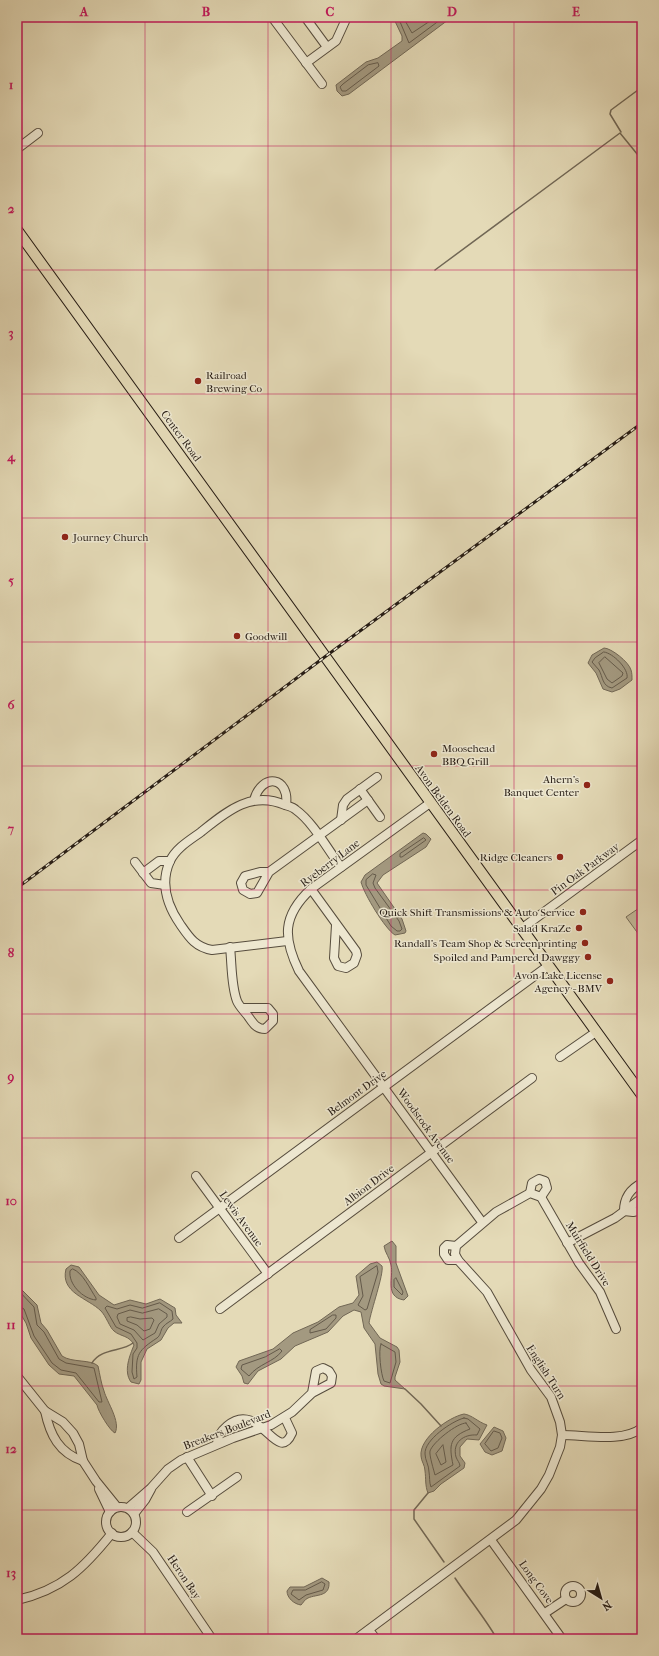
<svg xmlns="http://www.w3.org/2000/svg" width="659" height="1656" font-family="'IM FELL French Canon',serif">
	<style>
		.green { fill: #c4ba9b; stroke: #756b58 }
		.water { fill: #a39980; stroke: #716755 }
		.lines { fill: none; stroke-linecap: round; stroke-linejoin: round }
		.shore { stroke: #645a4a; stroke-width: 1 }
		.stream { stroke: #716755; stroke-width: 1.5 }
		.minor-casing { stroke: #564c3d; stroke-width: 10 }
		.major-casing { stroke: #261c14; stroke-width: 12 }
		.minor { stroke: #ede7d0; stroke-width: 8 }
		.major { stroke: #e4dab7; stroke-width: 10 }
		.rail-casing { stroke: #261c14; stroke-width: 3 }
		.rail { stroke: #ede7d0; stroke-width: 1.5; stroke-dasharray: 4.5; stroke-linecap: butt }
		.grid { fill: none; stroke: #c2185b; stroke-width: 1; stroke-opacity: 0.55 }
		.poi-dot { fill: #8f2418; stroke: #ede7d0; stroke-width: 1.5 }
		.labels { text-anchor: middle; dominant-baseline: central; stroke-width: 3; stroke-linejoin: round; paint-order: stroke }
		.poi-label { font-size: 11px; fill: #261c14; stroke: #ede7d0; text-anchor: end }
		.street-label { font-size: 11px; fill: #261c14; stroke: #ede7d0 }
		.neatline { fill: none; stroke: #c2185b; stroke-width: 1.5 }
		.grid-label { font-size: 13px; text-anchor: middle; font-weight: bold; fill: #c2185b }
	</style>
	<rect width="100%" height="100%" fill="#e4dab7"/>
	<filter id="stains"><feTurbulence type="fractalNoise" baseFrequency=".005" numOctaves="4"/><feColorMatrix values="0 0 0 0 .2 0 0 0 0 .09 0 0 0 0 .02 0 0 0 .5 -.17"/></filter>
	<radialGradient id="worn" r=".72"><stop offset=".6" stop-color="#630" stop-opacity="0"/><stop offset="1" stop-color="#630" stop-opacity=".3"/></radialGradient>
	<path class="green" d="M642 906V939L626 917Z"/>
	<g class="water">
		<path d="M393 17H452L349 94 342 96 337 91 336 85 366 62 378 58 402 41V36Z"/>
		<path d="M604 648C611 648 629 662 631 670 632 673 632 676 632 680L620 689 612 692 603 689 596 673 588 663 592 655Z"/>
		<path d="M423 833 426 834 431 839 426 847 383 875 377 883 402 919 406 931 405 933 395 935C385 929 364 894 361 882L365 875Z"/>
		<path d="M392 1241 396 1246V1263L408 1296 404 1300C384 1297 394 1277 391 1265 390 1258 385 1253 384 1246Z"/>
		<path d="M377 1262 382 1266C384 1274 371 1310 369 1323L380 1338 397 1347 399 1350 400 1362 395 1377V1380L405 1389 384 1386 381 1384 378 1374 375 1344 364 1328 361 1312 354 1310 343 1316 328 1332 295 1346 281 1359 258 1371 248 1384 244 1383 242 1376 236 1367 239 1361 273 1349 293 1333 318 1322 339 1307 353 1303 359 1295 356 1276 370 1264Z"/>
		<path d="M71 1265 79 1267 99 1295 114 1305 130 1300 146 1304 160 1299 175 1308 176 1315 182 1323H174L168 1328 161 1340 147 1349 141 1362V1380L139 1384 131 1382C123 1371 130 1355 134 1345 129 1335 121 1337 114 1331 110 1328 106 1316 101 1311 88 1298 60 1293 66 1269Z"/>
		<path d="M17 1285 37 1305 41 1323 47 1330 62 1356C72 1363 91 1359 98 1366 100 1375 101 1383 104 1391 107 1402 121 1422 115 1433 110 1431 98 1411 97 1405L74 1376 59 1374 49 1365 31 1338 26 1323 17 1308Z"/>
		<path d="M464 1414C472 1415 478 1422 487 1425L479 1440 467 1439 460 1447V1456L465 1463 464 1468 441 1484 434 1491 428 1493C425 1486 426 1478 425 1471 425 1465 421 1461 421 1456 419 1438 449 1417 464 1414Z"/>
		<path d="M494 1427 503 1431 506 1438 502 1451 492 1455 485 1452 480 1444Z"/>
		<path d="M322 1578 329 1582C330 1597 317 1594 308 1598 305 1599 303 1603 301 1605 294 1604 287 1598 287 1591L290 1587H304Z"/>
	</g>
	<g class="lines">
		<g class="shore">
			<path d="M398 17 409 43 444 17"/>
			<path d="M403 17 412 33 436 17"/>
			<path d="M378 63 379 66 346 91H342L340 87 343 84 368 65Z"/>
			<path d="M604 652C613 653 629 669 627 678L612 688C602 686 603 677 599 670 597 667 594 665 592 662L595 658Z"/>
			<path d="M605 657 623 673 622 676 612 683 607 679 599 663Z"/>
			<path d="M424 838 426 840 402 857H400V854Z"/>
			<path d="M373 874 376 875 373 883 375 888 399 921 402 929 400 931H397L391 926 366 885V880Z"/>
			<path d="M377 1266 378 1272 367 1309 365 1310 358 1305 363 1296 360 1277Z"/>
			<path d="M73 1269C83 1273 90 1289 96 1298V1300C83 1299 68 1284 70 1271Z"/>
			<path d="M396 1278 403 1292 402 1295 394 1287V1280Z"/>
			<path d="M17 1289 34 1307 37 1325 44 1332 59 1359 66 1363 94 1368 102 1402H99L76 1373 61 1370 52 1363 34 1336 24 1309 17 1305"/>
			<path d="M160 1303 172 1311 173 1319C170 1322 166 1323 163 1327 160 1331 161 1335 157 1338 139 1350 135 1354 137 1377L134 1379 132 1372 133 1354 137 1348V1343L131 1334 116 1327 105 1308 107 1306 117 1309 130 1305 142 1308Z"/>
			<path d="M159 1309 167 1314V1317L159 1324 155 1333 143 1340 134 1330 120 1324 117 1317 118 1314 130 1310 142 1313Z"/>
			<path d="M333 1315H336V1318L326 1329 310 1333V1330Z"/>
			<path d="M131 1317 140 1319 152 1318 154 1320 150 1329 144 1331 137 1325 127 1321V1318Z"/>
			<path d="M381 1344 395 1352 396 1362 390 1383 384 1381C381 1375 378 1350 381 1344Z"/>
			<path d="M280 1349 282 1351C274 1362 258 1364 249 1376L241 1369 242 1365 265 1357Z"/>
			<path d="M464 1418 468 1419 480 1429 477 1435C464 1434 452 1442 456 1457 457 1460 460 1463 460 1466L431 1487C429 1482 430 1477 429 1472 429 1465 425 1460 425 1454 424 1440 452 1421 464 1418Z"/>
			<path d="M466 1423 470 1429C449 1437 449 1445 453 1465L435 1475C434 1471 429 1455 430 1451 433 1442 457 1423 466 1423Z"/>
			<path d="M494 1431 500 1433 502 1438 498 1448 491 1451 485 1444Z"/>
			<path d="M443 1445 446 1462 441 1465 436 1454Z"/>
			<path d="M322 1582 325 1584 323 1590 306 1595 299 1600 291 1594 293 1590H305Z"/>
		</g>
		<g class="stream">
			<path d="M621 132 610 114 611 110 642 87"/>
			<path d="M435 270 620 133 642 160"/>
			<path d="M92 1363C101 1348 122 1352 133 1343"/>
			<path d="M405 1389 421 1404 441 1426"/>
			<path d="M428 1493 414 1510V1519L444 1562"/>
			<path d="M455 1578C469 1599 485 1618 497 1639"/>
		</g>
		<g class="minor-casing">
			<g id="minor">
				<path d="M272 17 322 84"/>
				<path d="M305 17 327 47"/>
				<path d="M306 63 336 41 347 17"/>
				<path d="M17 149 38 133"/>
				<path d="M360 789 380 817"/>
				<path d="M254 800C262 772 290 777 286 805"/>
				<path d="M430 803 311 889C282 916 283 938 299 971L482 1222"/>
				<path d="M341 820 343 805 347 799 377 777"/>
				<path d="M135 862 151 883 165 885"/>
				<path d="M269 872H260L245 876 241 883 243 890 250 894 257 893 269 872 368 800"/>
				<path d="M143 873 159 861H170"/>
				<path d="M311 889 356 951 357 955 354 963 346 968 338 966 334 958 336 925"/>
				<path d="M521 929 642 840"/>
				<path d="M287 941 212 950C195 947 189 937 180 924 167 905 160 883 170 861 176 848 190 840 201 832 226 812 251 790 285 805 288 806 293 807 296 810 313 822 328 850 341 867"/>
				<path d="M230 947C232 965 231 985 237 1001 239 1006 245 1012 248 1016 253 1023 256 1029 265 1029L273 1021V1014L268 1008H242"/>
				<path d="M560 1057 596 1032"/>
				<path d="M196 1176 268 1274"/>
				<path d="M642 1183C630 1189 624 1197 624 1211L633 1212 642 1210"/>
				<path d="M530 1193 532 1183 539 1179 545 1181 547 1188 541 1197"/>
				<path d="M179 1238 548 966"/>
				<path d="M567 1243 615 1218 642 1198"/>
				<path d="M456 1246 447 1245 444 1248V1254L448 1260H458"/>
				<path d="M220 1309 532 1078"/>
				<path d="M17 1376 45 1411 63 1422 73 1433 79 1444 83 1461 96 1481 117 1507"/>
				<path d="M45 1411C50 1435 59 1453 83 1461"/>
				<path d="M562 1435C586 1435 622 1443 642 1428"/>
				<path d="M217 1444C217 1436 221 1431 227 1426 260 1398 277 1467 292 1433L285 1418"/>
				<path d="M187 1457 212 1496"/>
				<path d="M99 1489 110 1512"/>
				<circle cx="121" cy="1522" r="15"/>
				<path d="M128 1508 151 1488 168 1469 181 1460 233 1438 271 1425 292 1412 312 1393 331 1383 332 1376 329 1371 323 1368 316 1371 312 1393"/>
				<path d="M187 1512 237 1477"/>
				<path d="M134 1514 145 1500 151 1489"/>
				<path d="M132 1532 153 1552 212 1639"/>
				<path d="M491 1540 562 1639"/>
				<circle cx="573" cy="1594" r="8"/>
				<path d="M17 1600C62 1590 84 1568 112 1533"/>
				<path d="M545 1613 566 1599"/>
				<path d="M369 1630 376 1639"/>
				<path d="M356 1639 516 1520 541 1489 549 1475 560 1447 562 1435 560 1422 551 1397 531 1370 487 1292 458 1260 455 1254 456 1246 496 1212 530 1193 541 1197 579 1263 600 1292 616 1329"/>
			</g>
		</g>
		<g class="major-casing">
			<path id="major" d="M17 230 642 1095"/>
		</g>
		<use href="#minor" class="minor"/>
		<use href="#major" class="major"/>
		<g class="rail-casing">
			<path id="rail" d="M17 888 326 656 642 423"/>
		</g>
		<use href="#rail" class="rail"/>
	</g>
	<path class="grid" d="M145 17V1639M268 17V1639M391 17V1639M514 17V1639M17 146H642M17 270H642M17 394H642M17 518H642M17 642H642M17 766H642M17 890H642M17 1014H642M17 1138H642M17 1262H642M17 1386H642M17 1510H642"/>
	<g class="poi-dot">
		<circle cx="198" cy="381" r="4"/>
		<circle cx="65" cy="537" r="4"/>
		<circle cx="237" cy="636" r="4"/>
		<circle cx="434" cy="754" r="4"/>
		<circle cx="587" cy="785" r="4"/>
		<circle cx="560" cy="857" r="4"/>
		<circle cx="583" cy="912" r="4"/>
		<circle cx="579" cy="928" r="4"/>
		<circle cx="585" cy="943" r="4"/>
		<circle cx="588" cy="957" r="4"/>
		<circle cx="610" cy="981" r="4"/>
	</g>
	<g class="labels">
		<g class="poi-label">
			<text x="206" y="375" text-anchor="start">Railroad<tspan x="206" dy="13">Brewing Co</tspan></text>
			<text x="73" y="537" text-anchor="start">Journey Church</text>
			<text x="245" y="636" text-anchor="start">Goodwill</text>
			<text x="442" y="748" text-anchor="start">Moosehead<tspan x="442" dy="13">BBQ Grill</tspan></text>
			<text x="579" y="779">Ahern's<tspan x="579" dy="13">Banquet Center</tspan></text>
			<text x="552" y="857">Ridge Cleaners</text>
			<text x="575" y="912">Quick Shift Transmissions &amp; Auto Service</text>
			<text x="571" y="928">Salad KraZe</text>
			<text x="577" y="943">Randall's Team Shop &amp; Screenprinting</text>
			<text x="580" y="957">Spoiled and Pampered Dawggy</text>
			<text x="602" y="975">Avon Lake License<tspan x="602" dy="13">Agency - BMV</tspan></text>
		</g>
		<g class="street-label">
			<text transform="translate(181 436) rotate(54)">Center Road</text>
			<text transform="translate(443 801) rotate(54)">Avon Belden Road</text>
			<text transform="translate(330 863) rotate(-37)">Ryeberry Lane</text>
			<text transform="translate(585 869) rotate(-36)">Pin Oak Parkway</text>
			<text transform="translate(357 1093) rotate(-36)">Belmont Drive</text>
			<text transform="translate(426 1126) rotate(54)">Woodstock Avenue</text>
			<text transform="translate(369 1185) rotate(-37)">Albion Drive</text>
			<text transform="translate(241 1219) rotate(54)">Lewis Avenue</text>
			<text transform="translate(588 1254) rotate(58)">Muirfield Drive</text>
			<text transform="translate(546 1372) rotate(57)">English Turn</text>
			<text transform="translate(227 1430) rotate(-21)">Breakers Boulevard</text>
			<text transform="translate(184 1577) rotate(56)">Heron Bay</text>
			<text transform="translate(536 1582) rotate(54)">Long Cove</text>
		</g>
	</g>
	<rect width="659" height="1656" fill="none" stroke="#e4dab7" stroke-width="44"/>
	<g transform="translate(601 1598) rotate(143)" stroke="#ede7d0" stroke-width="3" paint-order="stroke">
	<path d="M0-3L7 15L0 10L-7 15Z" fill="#261c14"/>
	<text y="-6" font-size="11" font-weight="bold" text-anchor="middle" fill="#261c14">N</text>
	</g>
	<rect x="22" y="22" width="615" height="1612" class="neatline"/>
	<g class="grid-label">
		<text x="84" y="16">A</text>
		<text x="206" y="16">B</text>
		<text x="330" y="16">C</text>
		<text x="452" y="16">D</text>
		<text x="576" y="16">E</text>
		<text x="11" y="89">1</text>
		<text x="11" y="213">2</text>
		<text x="11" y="337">3</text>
		<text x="11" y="461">4</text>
		<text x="11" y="585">5</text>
		<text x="11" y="709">6</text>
		<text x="11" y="833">7</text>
		<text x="11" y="957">8</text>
		<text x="11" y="1081">9</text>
		<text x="11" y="1205">10</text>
		<text x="11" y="1329">11</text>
		<text x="11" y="1453">12</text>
		<text x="11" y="1577">13</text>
	</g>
	<rect width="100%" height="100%" filter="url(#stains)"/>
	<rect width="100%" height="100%" fill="url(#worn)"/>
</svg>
